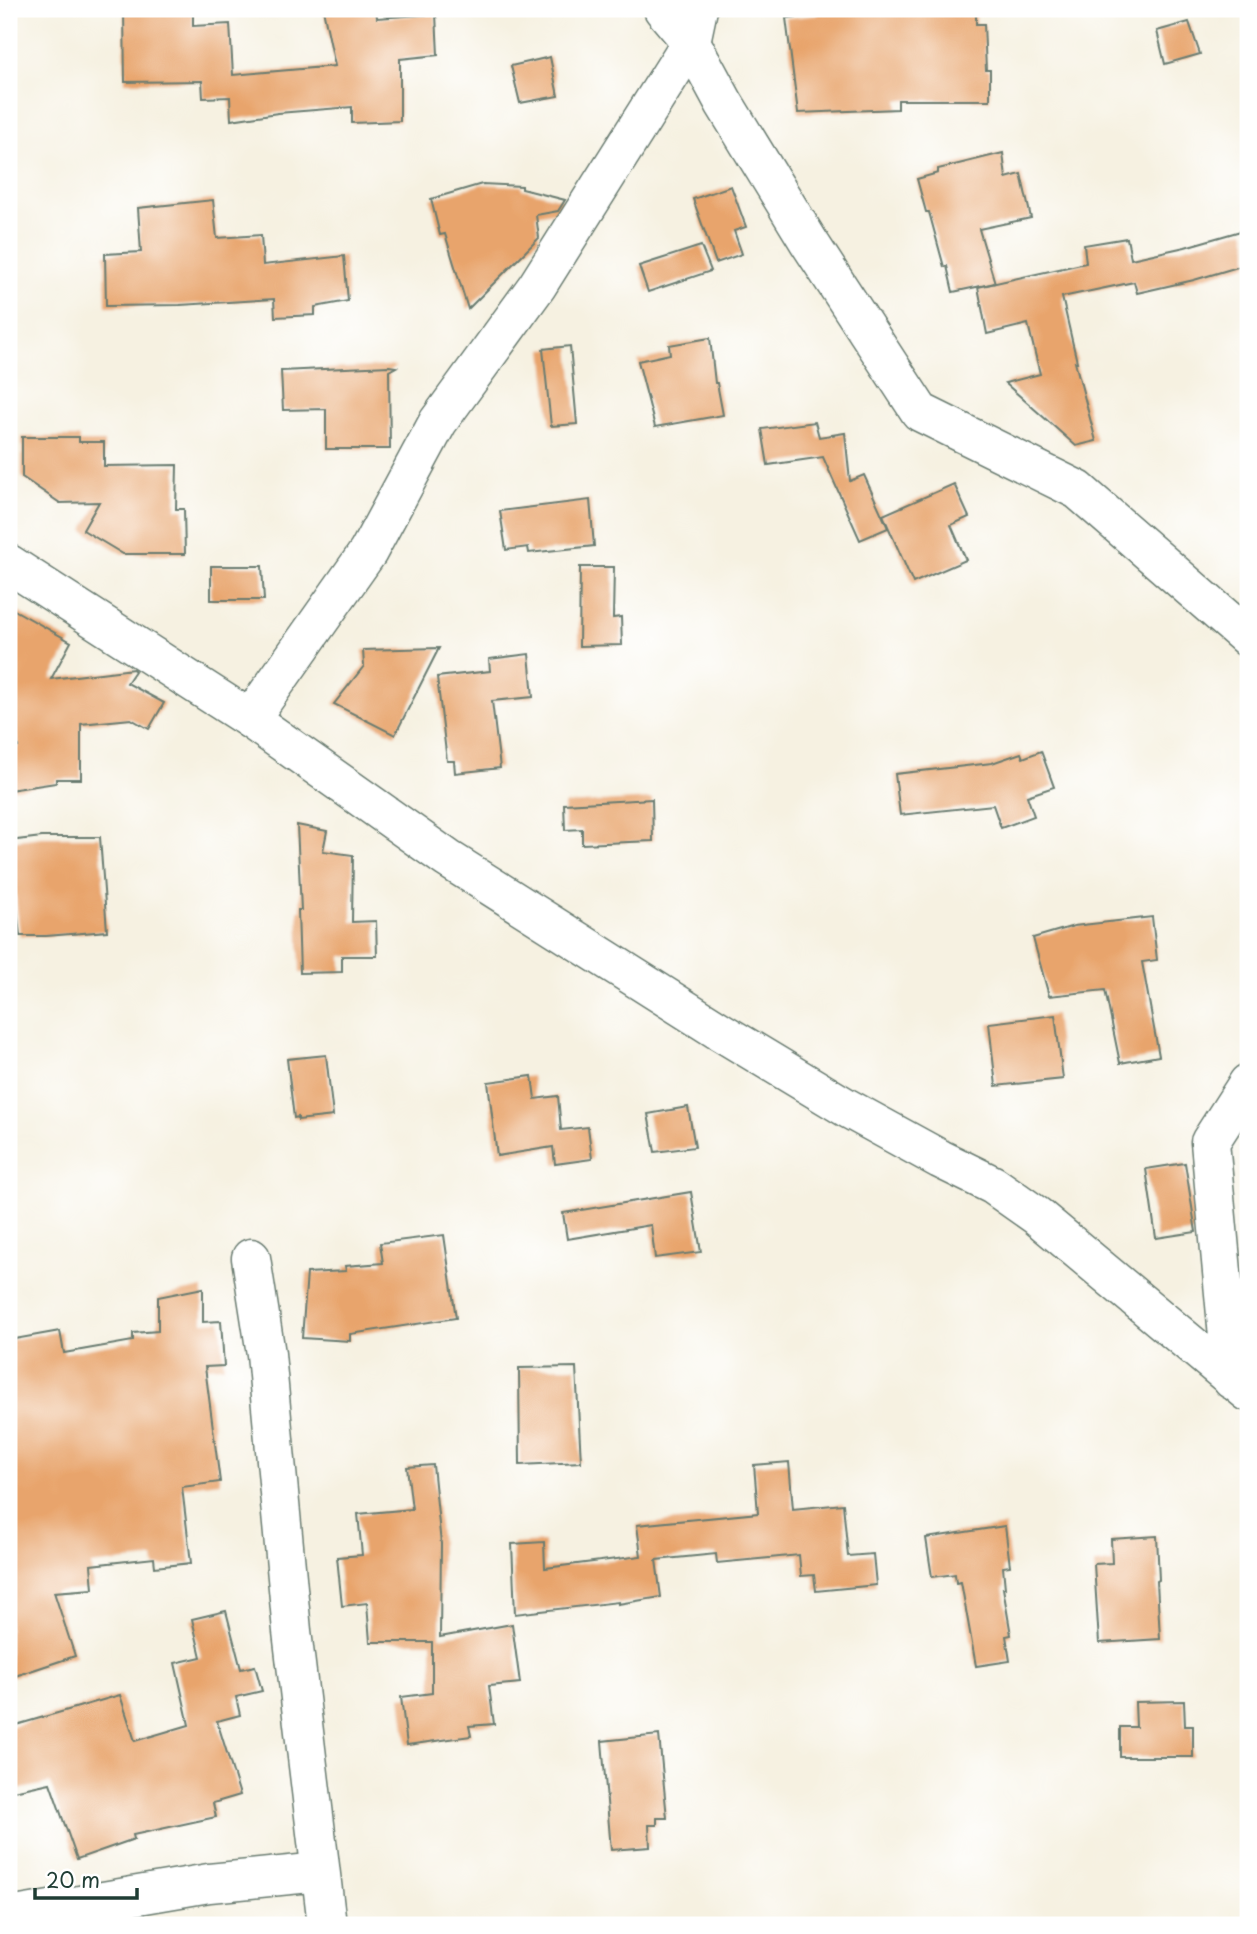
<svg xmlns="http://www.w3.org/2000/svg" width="1257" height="1934" font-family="'Playpen Sans',sans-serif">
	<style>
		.building { fill: #e8a46c }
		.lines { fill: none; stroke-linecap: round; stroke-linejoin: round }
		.minor-casing { stroke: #6a7c71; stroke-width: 41 }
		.minor { stroke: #fff; stroke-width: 38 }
	</style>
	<rect width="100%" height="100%" fill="#fff"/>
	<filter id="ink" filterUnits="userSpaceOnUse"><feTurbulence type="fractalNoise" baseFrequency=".0143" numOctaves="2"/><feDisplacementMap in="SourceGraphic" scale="14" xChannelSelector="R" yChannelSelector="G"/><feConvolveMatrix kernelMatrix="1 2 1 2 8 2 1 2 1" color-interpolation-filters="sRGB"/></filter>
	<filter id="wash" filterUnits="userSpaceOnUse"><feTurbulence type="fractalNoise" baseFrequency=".00686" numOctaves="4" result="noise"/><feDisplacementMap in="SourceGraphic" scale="28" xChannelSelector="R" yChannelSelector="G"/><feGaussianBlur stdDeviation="1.57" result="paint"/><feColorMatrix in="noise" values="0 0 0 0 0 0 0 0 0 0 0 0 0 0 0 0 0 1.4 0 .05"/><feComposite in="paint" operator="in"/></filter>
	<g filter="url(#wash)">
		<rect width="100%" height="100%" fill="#f6f1e1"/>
		<g id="blocks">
			<g class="building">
				<path d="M124 9H193V26L230 24 233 75 335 66 323 9H376L377 18 436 14 438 55 400 59V121L352 123V107L278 113 231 120 230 97 203 98 202 81 125 82Z"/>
				<path d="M818 9H976V24H984L986 70H990V100H898V109L798 113 786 18 818 15Z"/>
				<path d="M1189 22 1200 54 1165 64 1157 31Z"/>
				<path d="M550 57 558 96 520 103 511 66Z"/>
				<path d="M1003 153 1006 178 1021 174 1031 218 979 229 995 283 953 292 947 266 944 267 929 212H926L917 179 938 173V169Z"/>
				<path d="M482 184 522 186V189L565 200 558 211 536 215 539 238 468 309 445 234 440 235 431 199Z"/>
				<path d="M731 186 746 227 734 231 742 254 716 263 693 199Z"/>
				<path d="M213 200 217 238 261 235 263 265 344 256 348 301 315 307V315L275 317 274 299 180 305 106 306 105 254 141 252 138 208Z"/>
				<path d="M1244 230 1248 246V264L1194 280 1137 293 1134 282 1062 297 1077 362H1075L1096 441 1076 446 1005 383 1040 374 1028 324 987 334 978 287 1086 263 1084 245 1127 238 1131 259 1185 247Z"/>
				<path d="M701 246 711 271 648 292 639 266Z"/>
				<path d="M710 338 715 383H717L723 415 655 427 638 361 670 354 669 345Z"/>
				<path d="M570 346 577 424 551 426 543 349Z"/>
				<path d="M389 366 396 367 389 371 390 449H326V409L283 410 281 371Z"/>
				<path d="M815 422 819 437 845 433 850 481 864 475 888 528 860 540 823 457 768 465 762 429Z"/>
				<path d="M22 437H79V442H104V466L177 465 176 509H184L185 554H123L83 530 99 502 60 503 22 477Z"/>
				<path d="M954 484 969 517 951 525 966 560 913 583 883 515Z"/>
				<path d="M590 500 594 546 529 553 528 547 506 550 500 511Z"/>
				<path d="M211 566H262L264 600H211Z"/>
				<path d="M580 567H614L613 618 621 617 622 645 579 646Z"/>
				<path d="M9 607 71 642 51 679 133 669 135 671 127 683 164 703 149 729 131 719 81 724V779H56V783L9 790V748L18 747 9 689Z"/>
				<path d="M439 648 395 735 334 704 364 666 363 650Z"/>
				<path d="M529 654 533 697 492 701 500 768 455 773 454 761H447L437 677 490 671 489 659Z"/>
				<path d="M1041 751 1054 787 1027 796 1034 816 1001 828 993 805 900 815 895 774 992 763 1021 753 1023 758Z"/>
				<path d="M652 799 653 841 582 844V829L565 830 564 804Z"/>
				<path d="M297 825 327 831 323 851 353 855 352 922 376 921 377 956H342V972L300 973 298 910H301Z"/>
				<path d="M42 837H100L107 931 46 936H20L14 881H9V841Z"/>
				<path d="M1152 917 1157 960 1142 962 1159 1056 1120 1063 1105 990 1049 996 1033 938 1074 926Z"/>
				<path d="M1055 1015 1063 1079 996 1086 989 1023Z"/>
				<path d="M326 1055 333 1116 298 1120V1117L294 1118 287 1059Z"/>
				<path d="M532 1076 535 1099 558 1096 561 1130 588 1127 592 1159 555 1164 553 1147 497 1156 488 1082Z"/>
				<path d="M688 1107 695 1147 655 1152 648 1114Z"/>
				<path d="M1185 1163 1196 1232 1156 1238 1146 1169Z"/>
				<path d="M691 1192 701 1252 655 1258 651 1225 567 1239 563 1213Z"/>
				<path d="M444 1235 456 1318 350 1334V1341L302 1338 307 1273 346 1271 345 1266 383 1263 380 1243Z"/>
				<path d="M203 1288V1322L221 1321 224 1366 205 1367 220 1482 182 1487 191 1563 155 1567 154 1558 91 1565 93 1589 54 1592 75 1656 9 1678V1340L60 1331 64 1353 133 1341V1333L158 1331V1297Z"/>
				<path d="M576 1367 581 1462 520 1465 519 1368Z"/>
				<path d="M789 1462 793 1509 843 1504 848 1556 873 1554 876 1585 816 1591 814 1575 801 1576 799 1555 717 1563 716 1554 656 1560 661 1597 618 1604V1602L515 1614 512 1544 544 1542 545 1568 641 1556 637 1525 758 1513 754 1465Z"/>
				<path d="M433 1465 441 1544 440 1637 512 1624 520 1683 489 1686 494 1724 469 1726 471 1736 407 1745 401 1697 432 1693V1642H370L367 1603 342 1606 337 1557 362 1555 358 1514 412 1509 407 1467Z"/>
				<path d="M1005 1526 1010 1566 1003 1567 1005 1588H1003L1011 1635 1006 1636 1010 1661 976 1666 961 1582 956 1583 955 1574 932 1577 926 1538Z"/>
				<path d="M1157 1536 1159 1580 1157 1581 1160 1639 1099 1643 1094 1564 1112 1563 1111 1539Z"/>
				<path d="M226 1611 241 1669 255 1666 262 1691 236 1697 240 1715 217 1721 240 1795 213 1803 216 1817 133 1835 134 1839 77 1859 50 1783 9 1792V1727L120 1695 135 1741 189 1725 175 1663 201 1657 192 1619Z"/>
				<path d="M1184 1701 1185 1726H1193V1757H1120V1727H1136L1135 1702Z"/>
				<path d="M659 1735 667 1818H657V1825H649L650 1847 611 1850 602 1741Z"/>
			</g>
		</g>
	</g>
	<g filter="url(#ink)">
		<use href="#blocks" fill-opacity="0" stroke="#6a7c71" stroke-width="2"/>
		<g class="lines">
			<g class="minor-casing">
				<g id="minor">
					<path d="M663 9 691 42 724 103 809 242 920 412 1078 490 1248 638"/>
					<path d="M9 564 250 719 448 859 721 1032 847 1108 940 1159 993 1185 1037 1216 1248 1392"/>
					<path d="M250 719 368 552 438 422 537 286 691 42 698 9"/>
					<path d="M251 1258 266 1354 292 1631 327 1925"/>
					<path d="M1232 1380 1210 1142 1248 1083"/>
					<path d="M9 1917 209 1883 320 1872"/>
				</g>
			</g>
			<use href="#minor" class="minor"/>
		</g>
	</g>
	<rect width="1257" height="1934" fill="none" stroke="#fff" stroke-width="35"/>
	<path d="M35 1888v10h102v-10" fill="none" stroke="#1f3d34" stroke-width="3.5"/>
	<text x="46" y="1888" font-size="21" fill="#1f3d34" stroke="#ffffff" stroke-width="5" paint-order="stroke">20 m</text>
</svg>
